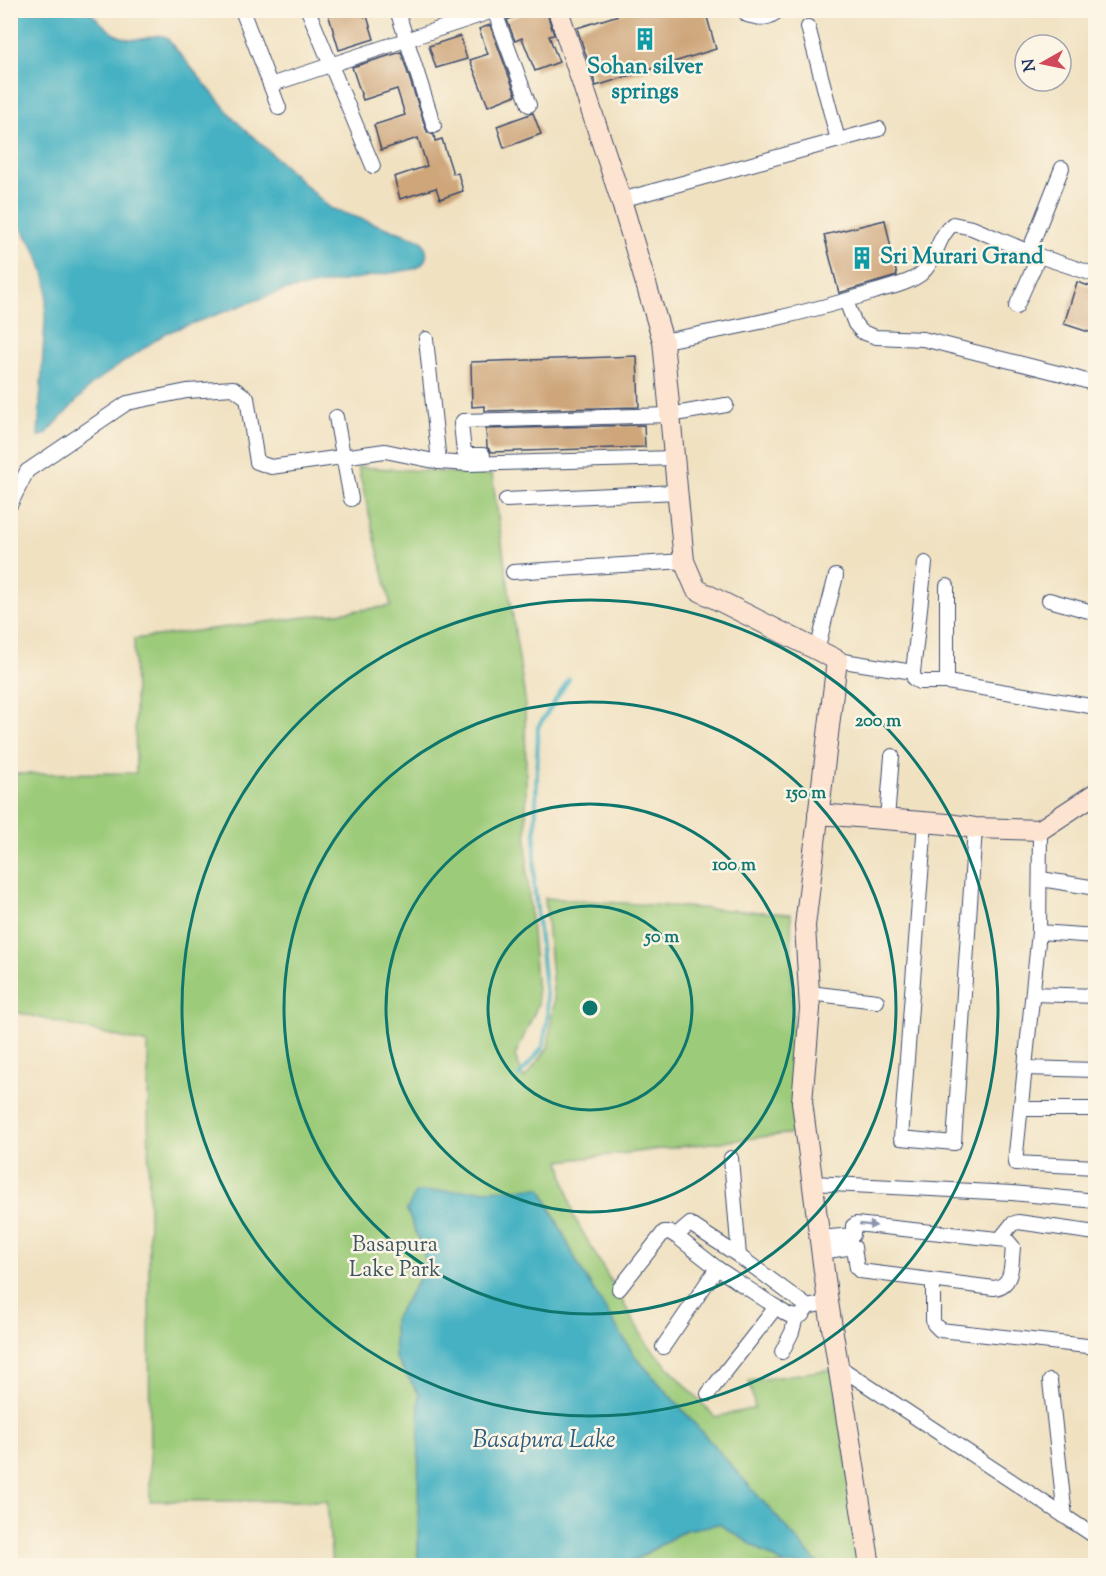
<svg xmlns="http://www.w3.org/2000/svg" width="1106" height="1576" font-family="'Sorts Mill Goudy',serif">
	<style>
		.green { fill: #9ccb79; stroke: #5c7d6c; stroke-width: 1.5 }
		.water { fill: #45b1c2; stroke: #307090; stroke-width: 1.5 }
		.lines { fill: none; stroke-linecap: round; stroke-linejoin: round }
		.stream { stroke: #45b1c2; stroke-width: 4 }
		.building { fill: #cea67a }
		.street-casing { stroke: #3b4a6d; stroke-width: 16 }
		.secondary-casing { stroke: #3b4a6d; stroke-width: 22 }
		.street { stroke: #fff; stroke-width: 14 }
		.secondary { stroke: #fde4d1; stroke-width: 20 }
		.oneway { fill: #8d97ae }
		.ring { fill: none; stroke: #0f766e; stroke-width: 3 }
		.labels { text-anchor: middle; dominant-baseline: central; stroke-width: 5; stroke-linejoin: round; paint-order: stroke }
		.culture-label { font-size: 22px; font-weight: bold; fill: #0d838f; stroke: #fcf5e5 }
		.park-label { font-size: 22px; fill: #3b5665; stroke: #fcf5e5 }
		.water-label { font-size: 24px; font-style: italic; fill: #2a5c81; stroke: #fcf5e5 }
		.centre { fill: #0f766e; stroke: #fcf5e5; stroke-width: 3 }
		.ring-label { font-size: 18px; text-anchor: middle; font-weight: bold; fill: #0f766e; stroke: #fcf5e5; stroke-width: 5; stroke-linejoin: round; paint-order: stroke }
	</style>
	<rect width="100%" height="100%" fill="#fcf5e5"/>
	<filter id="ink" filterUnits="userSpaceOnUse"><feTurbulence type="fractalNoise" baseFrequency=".0167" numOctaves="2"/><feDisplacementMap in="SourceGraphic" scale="12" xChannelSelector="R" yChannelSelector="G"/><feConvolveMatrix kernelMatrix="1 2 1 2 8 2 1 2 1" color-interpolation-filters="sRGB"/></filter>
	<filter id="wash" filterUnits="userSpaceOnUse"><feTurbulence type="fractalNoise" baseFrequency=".008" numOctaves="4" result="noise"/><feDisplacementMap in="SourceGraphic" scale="24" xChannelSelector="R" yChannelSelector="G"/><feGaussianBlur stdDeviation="1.35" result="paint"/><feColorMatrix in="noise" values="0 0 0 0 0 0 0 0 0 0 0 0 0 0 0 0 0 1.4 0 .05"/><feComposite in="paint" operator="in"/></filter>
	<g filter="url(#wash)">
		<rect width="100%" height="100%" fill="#f0e1c1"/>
		<g class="green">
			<path d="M358 467 492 475 525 699 527 873 538 1004 515 1056 524 1079 548 1048 554 1000 545 898 791 914 795 1133 560 1161 574 1217 647 1344 715 1417 755 1408 749 1381 833 1369 862 1565H819L634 1355 581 1270 541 1188 407 1210 423 1250 426 1268 394 1319 395 1357 419 1394 418 1565H332L327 1501H150L148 1044 11 1011V774L136 773 134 639 391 606Z"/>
			<path d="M719 1524 785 1565 701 1566 685 1562 679 1565 626 1566 685 1530Z"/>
		</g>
		<g class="water">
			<path d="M10 11H89C107 29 119 44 147 38 155 36 159 34 166 37L234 119 330 208 421 240C430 251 428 264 414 269L282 291 166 333 92 384 46 434 38 437 47 287C42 255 30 239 11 216Z"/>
			<path d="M541 1188 549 1206 581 1270 634 1355 819 1565H785L719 1524 685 1530 626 1565H418L419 1394 395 1357 394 1319 426 1268 423 1250 407 1210 416 1192Z"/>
		</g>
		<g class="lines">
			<path class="stream" d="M519 1076 543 1047 548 1015 534 883 538 727 569 679"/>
		</g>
		<g id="blocks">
			<g class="building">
				<path d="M327 10H363L365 17 367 16 374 39 339 50Z"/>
				<path d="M532 10H546L554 35 549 36 559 62 535 71 522 38 515 41 507 20Z"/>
				<path d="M634 10H705L716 49 596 86 577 28Z"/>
				<path d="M490 25 516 95 488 106 470 60 488 54 479 29Z"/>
				<path d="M460 36 467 59 436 68 429 46Z"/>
				<path d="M401 52 426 129 428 133 434 135 435 141 442 139 453 174 458 173 463 191 440 199 436 188 400 199 394 177 427 166 418 138 381 150 374 125 405 115 397 89 363 100 352 67Z"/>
				<path d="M533 113 541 134 504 148 497 126Z"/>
				<path d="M885 220 897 276 839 293 824 235Z"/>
				<path d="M1077 282 1095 288V334L1064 324Z"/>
				<path d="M637 356 639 407 485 411V406L472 407 471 362Z"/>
				<path d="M644 425 645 447 491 452 487 447 486 429Z"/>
			</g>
		</g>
	</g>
	<g filter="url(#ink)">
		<use href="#blocks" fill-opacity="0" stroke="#3b4a6d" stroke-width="1.5"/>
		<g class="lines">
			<g class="street-casing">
				<g id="street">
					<path d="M242 10 279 108"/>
					<path d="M308 10 373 166"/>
					<path d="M397 10 434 126"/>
					<path d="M494 10 529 105"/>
					<path d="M745 10 747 15C761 19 767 20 779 10"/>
					<path d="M808 27 838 140"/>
					<path d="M270 85 496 10"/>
					<path d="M621 200 879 129"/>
					<path d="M1029 251 1062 168"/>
					<path d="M846 301 855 324 862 332 876 337 923 339 1062 374 1096 384"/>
					<path d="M1016 307 1039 256"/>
					<path d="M426 339 439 462"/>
					<path d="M663 341C734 328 805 314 874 292 889 287 908 284 921 274 937 260 937 236 953 224L972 228 1039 256 1096 275"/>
					<path d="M336 417 351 499"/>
					<path d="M483 455H467L464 452 461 424 463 421 670 415 726 405"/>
					<path d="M506 500 677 492"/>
					<path d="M10 505 27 471 127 403 187 391 233 388 247 398 257 462 271 467 385 451 439 462 470 464 674 458"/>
					<path d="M925 563 913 672 914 679 919 682H947L1096 707"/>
					<path d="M513 572 684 561"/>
					<path d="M947 586V682"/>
					<path d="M1049 600 1096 613"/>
					<path d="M817 650 836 576"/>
					<path d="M837 660 913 672"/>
					<path d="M887 819 892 756"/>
					<path d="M925 822 901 1138 954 1143 975 828"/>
					<path d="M1040 830 1039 932 1015 1163 1096 1167"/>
					<path d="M1041 879 1096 888"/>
					<path d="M1039 932 1096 936"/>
					<path d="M809 993 877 1001"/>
					<path d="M1033 994 1096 996"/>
					<path d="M1025 1068 1096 1070"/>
					<path d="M1021 1109H1096"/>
					<path d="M731 1158 739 1256"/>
					<path d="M812 1183 1012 1193 1096 1201"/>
					<path d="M819 1238 853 1235V1226L856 1224 1007 1240 1013 1247C1011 1263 1014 1286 994 1288L860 1271 857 1268 854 1247 821 1252"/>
					<path d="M1000 1239 1012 1224 1018 1222 1096 1233"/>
					<path d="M933 1281V1320L934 1324 940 1330 1096 1347"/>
					<path d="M619 1289 664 1232H669L676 1236"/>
					<path d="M808 1307 739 1256 690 1224 676 1236 717 1268 788 1315 796 1317 802 1315 808 1307 828 1302"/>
					<path d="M663 1347 717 1268"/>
					<path d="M782 1352 792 1332 796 1317"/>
					<path d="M838 1366 1096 1537"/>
					<path d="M1050 1381 1065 1517"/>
					<path d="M708 1394 776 1307"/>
				</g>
			</g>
			<g class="secondary-casing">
				<g id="secondary">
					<path d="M558 10 621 200 663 341 684 561 696 589 837 660 805 926 810 1009 802 1102 828 1302 870 1566"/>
					<path d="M818 814 948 824 975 828 1040 830 1096 793"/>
				</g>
			</g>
			<use href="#street" class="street"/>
			<use href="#secondary" class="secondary"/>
		</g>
		<defs><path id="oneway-solid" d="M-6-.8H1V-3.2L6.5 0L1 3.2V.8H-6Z" transform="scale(1.5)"/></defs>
		<use class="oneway" href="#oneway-solid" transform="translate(868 1225) rotate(6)"/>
	</g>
	<g class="ring">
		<circle cx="590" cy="1008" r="102"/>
		<circle cx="590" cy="1008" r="204"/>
		<circle cx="590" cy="1008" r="306"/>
		<circle cx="590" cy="1008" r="408"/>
	</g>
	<defs>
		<g id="building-bare" transform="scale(1.8)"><path d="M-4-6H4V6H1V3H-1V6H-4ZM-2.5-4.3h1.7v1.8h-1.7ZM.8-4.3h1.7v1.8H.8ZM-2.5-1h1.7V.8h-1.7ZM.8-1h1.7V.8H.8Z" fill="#0f9aa8" stroke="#fcf5e5" stroke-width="2.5" paint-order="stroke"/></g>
	</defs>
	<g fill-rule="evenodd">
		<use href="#building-bare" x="645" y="39"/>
		<use href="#building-bare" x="862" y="258"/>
	</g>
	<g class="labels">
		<g class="culture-label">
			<text x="645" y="68">Sohan silver<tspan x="645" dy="25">springs</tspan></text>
			<text x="880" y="258" text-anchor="start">Sri Murari Grand</text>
		</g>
		<g class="park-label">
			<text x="395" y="1246">Basapura<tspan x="395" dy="25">Lake Park</tspan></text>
		</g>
		<g class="water-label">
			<text x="544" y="1441">Basapura Lake</text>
		</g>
	</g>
	<circle cx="590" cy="1008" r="9" class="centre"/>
	<g class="ring-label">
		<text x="878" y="726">200 m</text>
		<text x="806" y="798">150 m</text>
		<text x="734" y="870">100 m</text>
		<text x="662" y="942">50 m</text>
	</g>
	<rect width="1106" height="1576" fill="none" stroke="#fcf5e5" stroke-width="36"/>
	<g transform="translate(1043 63) rotate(261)"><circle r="28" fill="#fcf5e5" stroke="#a2a6af" stroke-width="1.5"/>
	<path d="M0-4.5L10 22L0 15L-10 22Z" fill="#d1495b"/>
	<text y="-9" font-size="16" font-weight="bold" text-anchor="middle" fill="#1b2f5e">N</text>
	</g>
</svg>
